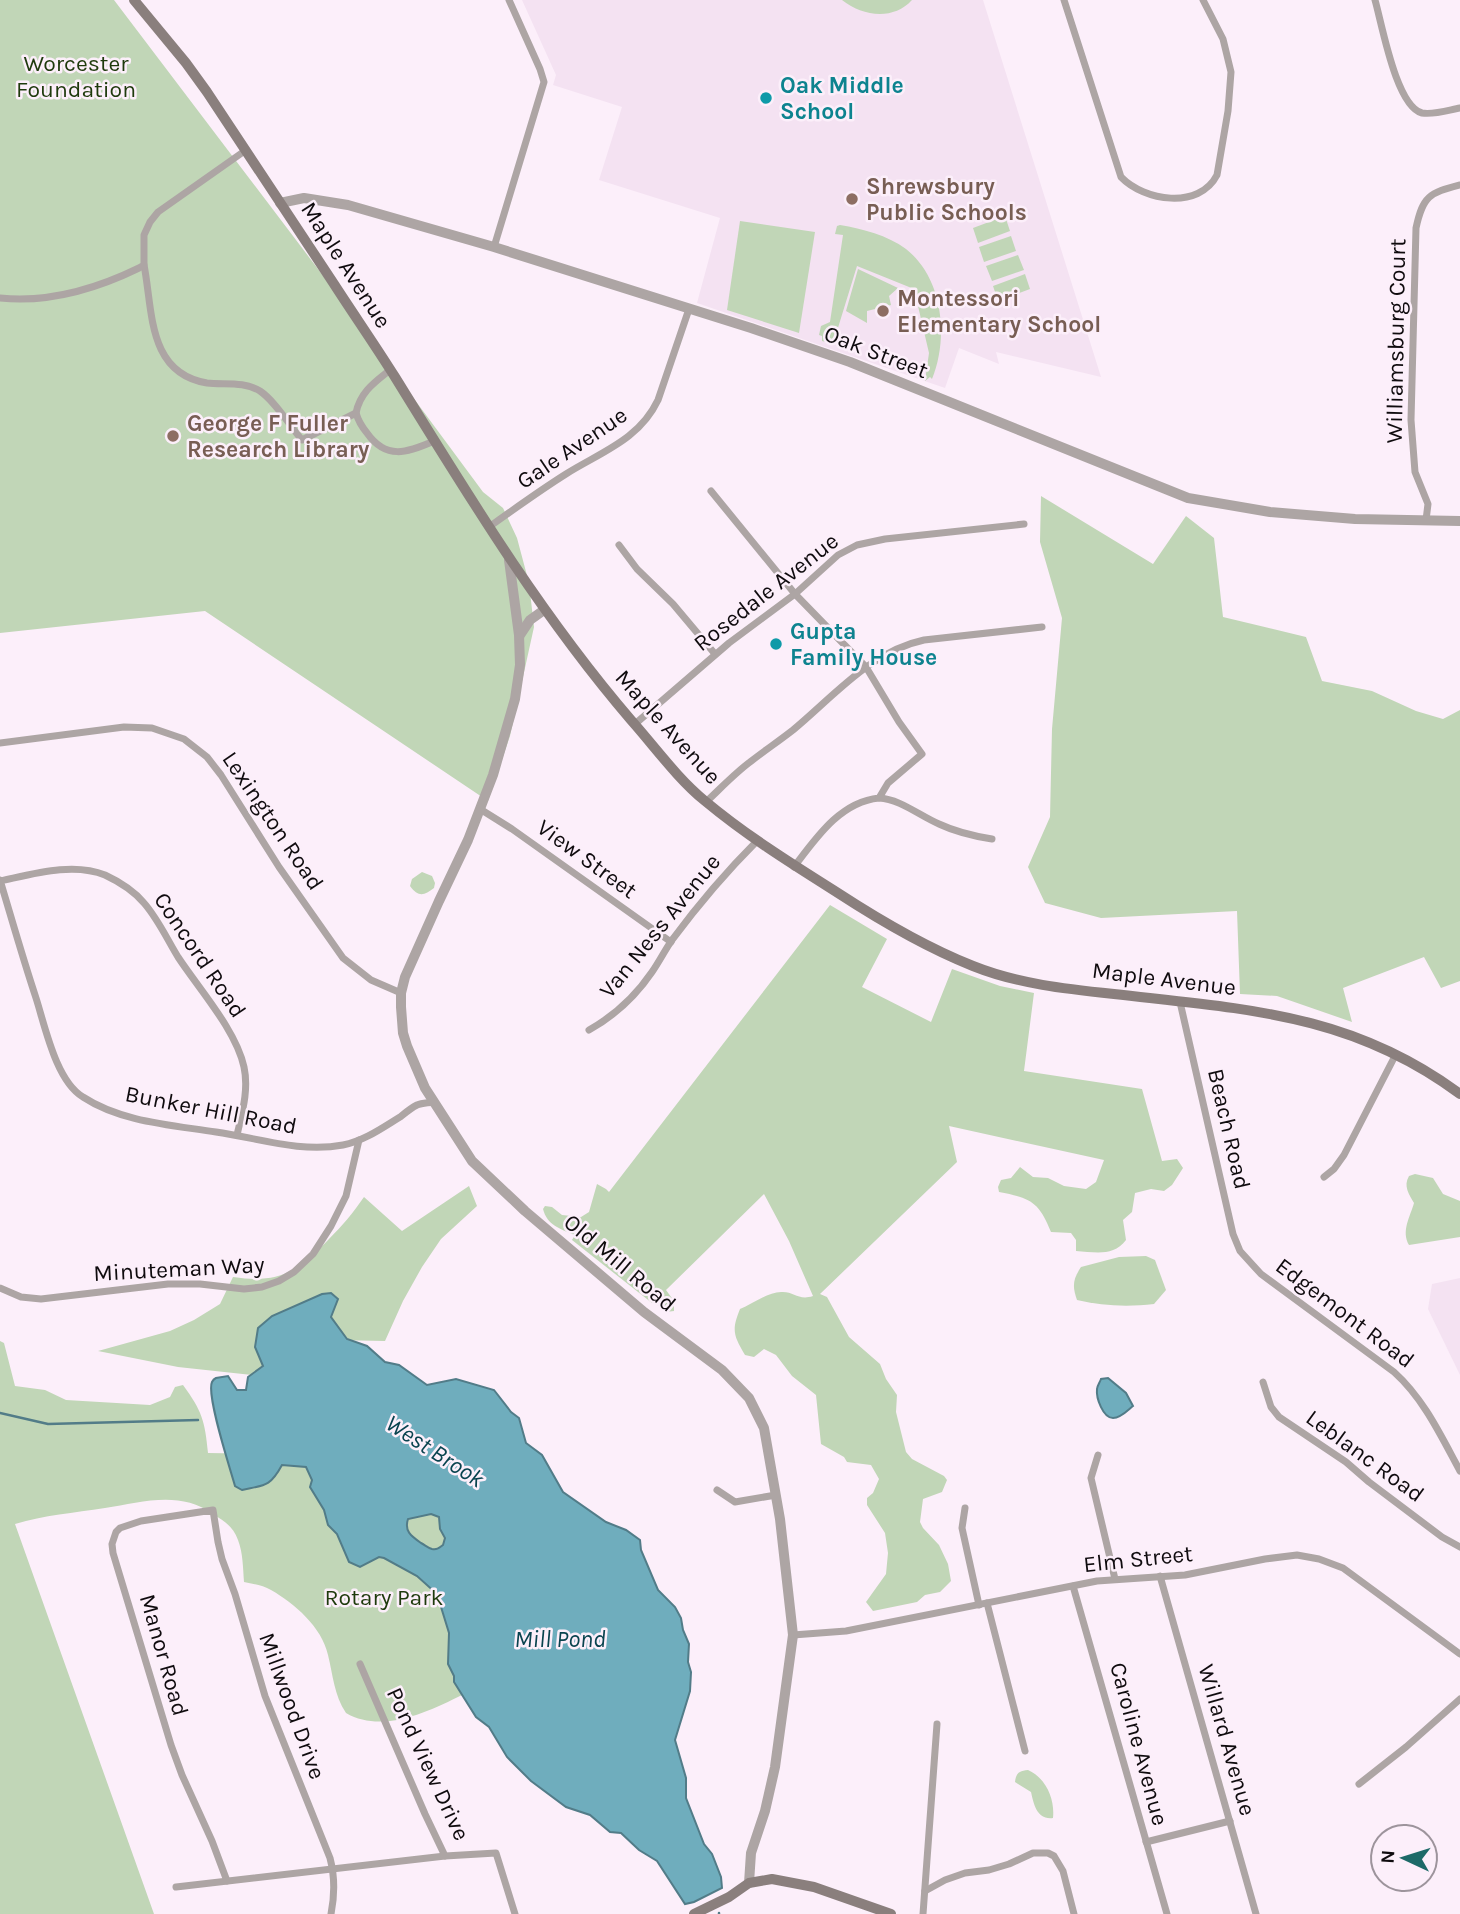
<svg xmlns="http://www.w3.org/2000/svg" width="1460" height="1914" font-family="Karla,sans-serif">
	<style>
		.built { fill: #f4e2f2 }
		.green { fill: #c1d6b7 }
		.water { fill: #6fadbd; stroke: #527c88; stroke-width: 2; fill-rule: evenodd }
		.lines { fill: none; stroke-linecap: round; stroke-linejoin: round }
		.stream { stroke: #527c88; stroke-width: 2.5 }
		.minor { stroke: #ada5a4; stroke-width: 7 }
		.tertiary { stroke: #ada5a4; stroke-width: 10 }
		.secondary { stroke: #8a7f7d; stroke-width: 10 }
		.culture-dot { fill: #0f9aa8; stroke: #fceffa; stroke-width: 2.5 }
		.education-dot { fill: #8d6e63; stroke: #fceffa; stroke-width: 2.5 }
		.labels { text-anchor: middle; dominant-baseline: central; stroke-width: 5; stroke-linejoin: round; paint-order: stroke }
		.park-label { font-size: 23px; fill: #1e3a0c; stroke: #fceffa }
		.culture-label { font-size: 23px; font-weight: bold; fill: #0d838f; stroke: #fceffa; text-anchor: start }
		.education-label { font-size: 23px; font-weight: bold; fill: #785e54; stroke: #fceffa; text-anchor: start }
		.street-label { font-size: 23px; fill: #0f0b0e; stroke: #fceffa }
		.water-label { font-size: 24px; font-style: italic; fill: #09434f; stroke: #fceffa }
	</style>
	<rect width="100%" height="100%" fill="#fceffa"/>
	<g class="built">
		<path d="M522 0H983L1101 377 996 352 999 364 959 348 945 388 697 303 720 218 599 180 622 107 553 85 556 75Z"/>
		<path d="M1460 1278V1375L1428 1309 1432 1284Z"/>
	</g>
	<g class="green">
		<path d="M0 0H114L318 269 483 492 503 508 517 538 529 583 534 627 510 736 488 801 205 611 0 633Z"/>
		<path d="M842 0H912C893 21 862 16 842 0Z"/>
		<path d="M1005 216 1010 231 978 243 973 228Z"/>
		<path d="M740 221 815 232 799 333 727 310Z"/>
		<path d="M840 225C863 229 887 235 906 249 943 278 949 337 932 379L930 377 925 381 929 353 914 289 857 266 833 344 822 341V336L819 335 821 326 830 322 843 235 835 234 837 226Z"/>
		<path d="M1011 236 1016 251 984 262 979 247Z"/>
		<path d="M1018 255 1024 270 992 281 986 266Z"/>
		<path d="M858 269 898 288 889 296 891 305 867 311V323L846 311Z"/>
		<path d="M1025 274 1030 289 998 301 993 286Z"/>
		<path d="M1041 496 1153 564 1186 516 1214 538 1223 617 1306 637 1322 681 1372 691 1416 711 1443 719 1460 710V981L1441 988 1424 957 1343 988 1352 1022 1277 996 1240 994 1237 911 1101 918 1045 903 1028 867 1050 817 1052 729 1062 618 1040 542Z"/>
		<path d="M422 872 432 876 435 883 434 888C424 896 418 897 410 886L412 879Z"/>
		<path d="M830 905 887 939 862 987 931 1022 952 969 1000 986 1034 993 1024 1071 1142 1089 1162 1161 1177 1159 1183 1168 1172 1185 1164 1191 1151 1189 1135 1193 1132 1212 1123 1220 1126 1240C1113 1257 1095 1252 1076 1251V1240L1071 1233 1051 1232C1039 1202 1031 1198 999 1192L998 1187 1001 1180 1011 1178 1020 1167 1033 1177 1048 1178 1064 1186 1086 1189 1096 1182 1104 1160 949 1126 957 1162 820 1294 827 1297 849 1337 880 1364 886 1379 897 1395 896 1412 906 1452 912 1459 944 1476 947 1480 942 1492 923 1499 920 1522 923 1528 939 1545 948 1564 951 1581 940 1592 925 1595 917 1602 873 1611 866 1602 886 1574 888 1553 885 1533 867 1505V1498L873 1493 879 1479 871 1465 847 1462 844 1457 821 1444 816 1395 792 1376 776 1355 764 1349 754 1357 745 1355C734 1336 731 1331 740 1309 752 1304 768 1292 781 1292 794 1291 798 1301 813 1296L789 1241 764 1194 666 1290 674 1301V1311L666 1312 654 1302 652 1303 572 1240 575 1235C560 1229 547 1225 543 1209L545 1206 552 1207 562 1215 581 1217 589 1212 597 1184 606 1189 609 1192Z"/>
		<path d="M1415 1174 1433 1178 1443 1194 1460 1201V1237L1409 1245C1401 1231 1410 1217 1414 1203 1409 1194 1403 1186 1409 1176Z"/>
		<path d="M469 1186 477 1206 441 1239 422 1267 403 1301 385 1341 282 1339 261 1381 252 1375 178 1367 98 1351 170 1331 194 1320 220 1304 233 1277C279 1284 297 1272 329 1239 342 1226 353 1213 364 1197L402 1231Z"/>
		<path d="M1146 1256 1155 1260 1166 1290 1154 1304C1128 1307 1102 1306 1077 1300 1072 1286 1073 1279 1081 1267L1119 1257Z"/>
		<path d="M0 1341 4 1343 15 1386 45 1390 66 1400 150 1405 170 1397 175 1387 183 1385C202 1411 205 1421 208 1453L271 1454 305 1457 405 1520 459 1504 462 1695C428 1712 382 1734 346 1713 334 1695 333 1675 328 1655 322 1627 294 1603 271 1590 263 1585 253 1584 244 1582 243 1568 243 1553 238 1540 233 1526 224 1521 213 1514 180 1490 142 1502 105 1508 74 1513 44 1515 15 1524L154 1914H0Z"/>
		<path d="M1028 1770C1046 1778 1055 1799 1053 1818 1037 1820 1034 1805 1031 1792L1015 1782C1016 1773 1019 1771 1028 1770Z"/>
	</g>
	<g class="water">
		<path d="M331 1293 338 1299 331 1317 347 1339 367 1346 385 1362 399 1365 427 1385 456 1379 494 1390 511 1412 519 1418 526 1443 542 1455 563 1492 606 1522 626 1530 640 1540 641 1550 658 1590 675 1607 681 1618 683 1630 689 1644 688 1662 691 1672 690 1691 675 1740 686 1778V1798L704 1844 712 1854 721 1877 722 1888 694 1902 685 1904 657 1861 639 1850 621 1833 610 1832 590 1815 566 1807 531 1781 507 1757 489 1727 476 1717 454 1682V1676L448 1664 449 1633 437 1594 417 1576 384 1558 379 1557 360 1567 349 1562 337 1534 328 1525 324 1510 310 1487 312 1480 306 1467 282 1465C270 1487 265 1485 242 1490L235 1486C230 1468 206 1395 212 1382 213 1380 214 1379 216 1378L228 1376 237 1390H246L248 1377 263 1366 255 1347 258 1328 272 1316 322 1294ZM431 1514 439 1517 440 1529 445 1538 443 1545C439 1548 437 1550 432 1549 428 1548 425 1545 421 1543 411 1536 404 1531 408 1519Z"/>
		<path d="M1108 1378 1126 1393 1133 1406C1128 1410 1121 1418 1113 1418 1103 1418 1096 1398 1097 1389 1097 1386 1100 1382 1101 1379Z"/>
	</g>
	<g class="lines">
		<g class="stream">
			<path d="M0 1413 48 1424 198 1420"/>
			<path d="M719 1913V1914"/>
		</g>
		<g class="minor">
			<path d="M1064 0 1121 177C1144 201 1199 210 1217 175L1228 111 1231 72 1223 39 1203 0"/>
			<path d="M1375 0C1382 24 1396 106 1422 113 1434 115 1449 110 1460 108"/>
			<path d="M494 247 544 82 540 69 509 0"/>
			<path d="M144 265C153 310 147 373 207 383 224 385 244 381 260 391 275 401 290 426 302 440L356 413"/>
			<path d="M0 298C48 303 96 289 139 268L144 265V235L150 222 158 212 246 150"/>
			<path d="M390 370C375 382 360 392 356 413 358 420 362 427 367 433 386 460 407 453 434 441"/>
			<path d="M711 491 795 594 866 667 899 722 922 754 888 783 879 798C840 802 816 838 794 867"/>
			<path d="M1426 520 1428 504 1415 472 1411 420 1416 228C1423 196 1429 193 1460 185"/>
			<path d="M489 527C514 509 539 491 566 474 601 452 639 440 658 400L689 309"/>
			<path d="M619 545 637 569 673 604 715 654"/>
			<path d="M635 724 729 643 795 594 838 555 857 545 885 539 1024 524"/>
			<path d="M0 743 124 727 152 728 184 739 207 757 221 775 279 867 343 958 371 980 401 993"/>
			<path d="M879 798C900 799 920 816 939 824 956 832 973 836 992 839"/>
			<path d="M706 802C720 789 734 774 750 762 764 751 779 741 793 730 833 697 871 651 924 640L1042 627"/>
			<path d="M480 809 512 829 671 942"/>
			<path d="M0 880C12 920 23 959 36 998 45 1026 56 1081 83 1097 121 1122 172 1125 216 1132 258 1138 300 1153 343 1145 364 1141 382 1128 400 1117 405 1113 411 1108 417 1105 422 1103 428 1103 433 1102"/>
			<path d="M0 881C33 874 73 862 105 875 120 882 134 891 144 903 158 919 167 939 178 957 199 989 236 1030 244 1067 249 1090 242 1113 237 1135"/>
			<path d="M1180 1002 1233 1234 1240 1251 1261 1274 1394 1372C1424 1399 1441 1436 1460 1471"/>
			<path d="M589 1030C614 1016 635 997 652 972 659 962 665 950 672 940 698 905 726 872 757 841"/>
			<path d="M1324 1177 1334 1169 1344 1155 1396 1054"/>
			<path d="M0 1288 21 1297 41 1299 168 1284H200L244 1289 262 1287 279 1281 294 1272 313 1254 331 1226 346 1196 359 1140"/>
			<path d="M1263 1382 1271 1407 1279 1417 1346 1462 1369 1482 1442 1537 1460 1547"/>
			<path d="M1098 1455 1091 1478 1115 1579"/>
			<path d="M717 1490 735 1502 776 1495"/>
			<path d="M965 1508 962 1528 979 1605"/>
			<path d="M1160 1576 1256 1914"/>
			<path d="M1073 1586 1167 1914"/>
			<path d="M987 1603 1025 1751"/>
			<path d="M793 1635 846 1631 1097 1581 1185 1575 1265 1559 1297 1555 1319 1559 1343 1568 1460 1654"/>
			<path d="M360 1664 425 1814 445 1856 496 1853 515 1914"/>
			<path d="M1359 1784 1406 1747 1460 1699"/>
			<path d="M1146 1842 1230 1821"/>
			<path d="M227 1881 212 1841 182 1775 171 1745 113 1553 112 1544 116 1532 120 1528 141 1521 213 1510 218 1542 222 1559 235 1594 265 1696 330 1858C335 1877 335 1894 331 1914"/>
			<path d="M176 1887 445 1856"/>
			<path d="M925 1891 945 1880 965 1873 989 1870 1009 1864 1033 1853H1048L1054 1856 1063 1871 1074 1914"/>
			<path d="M923 1914 937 1724"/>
		</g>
		<g class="tertiary">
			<path d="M280 203 304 198 348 205 494 247 751 328 850 362 1188 498 1270 512 1355 519 1460 521"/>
			<path d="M509 560 519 635 520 665 515 699 493 775 468 840 439 901 405 977 401 993V1007L403 1033 407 1046 425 1088 472 1161 525 1211 644 1312 722 1370 749 1398 764 1428 780 1519 793 1635 775 1767 765 1811 751 1853 749 1883"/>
			<path d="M520 635 530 620 544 610"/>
		</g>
		<g class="secondary">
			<path d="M134 0 186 63 207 92C250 156 292 220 334 284 354 315 375 345 395 377 468 495 540 614 631 720 655 747 677 778 705 801 747 836 792 864 838 893 881 921 925 947 973 966 1018 984 1066 989 1114 994 1244 1009 1351 1013 1460 1094"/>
			<path d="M694 1914 729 1897 749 1883 772 1879 814 1887 891 1914"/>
		</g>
	</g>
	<g class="culture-dot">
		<circle cx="766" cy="98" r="7"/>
		<circle cx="776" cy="644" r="7"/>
	</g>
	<g class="education-dot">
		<circle cx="852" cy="199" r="7"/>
		<circle cx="883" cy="311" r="7"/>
		<circle cx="173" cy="436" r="7"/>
	</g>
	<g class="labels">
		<g class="park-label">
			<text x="76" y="63">Worcester<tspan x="76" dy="26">Foundation</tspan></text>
			<text x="384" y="1597">Rotary Park</text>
		</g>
		<g class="culture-label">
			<text x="780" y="85">Oak Middle<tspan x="780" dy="26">School</tspan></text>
			<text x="790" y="631">Gupta<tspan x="790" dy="26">Family House</tspan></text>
		</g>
		<g class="education-label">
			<text x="866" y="186">Shrewsbury<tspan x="866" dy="26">Public Schools</tspan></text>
			<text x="897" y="298">Montessori<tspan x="897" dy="26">Elementary School</tspan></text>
			<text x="187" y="423">George F Fuller<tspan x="187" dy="26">Research Library</tspan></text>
		</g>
		<g class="street-label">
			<text transform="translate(346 265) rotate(57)">Maple Avenue</text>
			<text transform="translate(1396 341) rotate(-89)">Williamsburg Court</text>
			<text transform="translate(876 352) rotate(21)">Oak Street</text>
			<text transform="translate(572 448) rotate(-34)">Gale Avenue</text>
			<text transform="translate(766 592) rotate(-38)">Rosedale Avenue</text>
			<text transform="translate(668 727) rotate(48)">Maple Avenue</text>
			<text transform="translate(273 821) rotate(56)">Lexington Road</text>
			<text transform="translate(587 859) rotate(36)">View Street</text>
			<text transform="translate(660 926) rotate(-51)">Van Ness Avenue</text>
			<text transform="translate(200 955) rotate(56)">Concord Road</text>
			<text transform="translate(1164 979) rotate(7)">Maple Avenue</text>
			<text transform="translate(211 1110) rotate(11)">Bunker Hill Road</text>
			<text transform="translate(1229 1129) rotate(77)">Beach Road</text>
			<text transform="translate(620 1263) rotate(40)">Old Mill Road</text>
			<text transform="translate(179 1269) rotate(-3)">Minuteman Way</text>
			<text transform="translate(1345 1313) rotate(37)">Edgemont Road</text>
			<text transform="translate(1365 1456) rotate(36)">Leblanc Road</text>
			<text transform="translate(1138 1559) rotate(-6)">Elm Street</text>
			<text transform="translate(164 1655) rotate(74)">Manor Road</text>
			<text transform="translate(292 1706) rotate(70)">Millwood Drive</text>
			<text transform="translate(1227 1740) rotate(74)">Willard Avenue</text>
			<text transform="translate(1139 1744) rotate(75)">Caroline Avenue</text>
			<text transform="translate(428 1764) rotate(65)">Pond View Drive</text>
		</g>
		<g class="water-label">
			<text transform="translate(435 1451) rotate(33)">West Brook</text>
			<text x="560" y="1639">Mill Pond</text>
		</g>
	</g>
	<g transform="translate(1404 1858) rotate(274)"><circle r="33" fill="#fceffa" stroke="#9d949c" stroke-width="2"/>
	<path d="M0-5L12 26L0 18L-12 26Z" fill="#1d6a68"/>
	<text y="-10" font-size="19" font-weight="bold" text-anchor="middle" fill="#0f0b0e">N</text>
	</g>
</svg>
